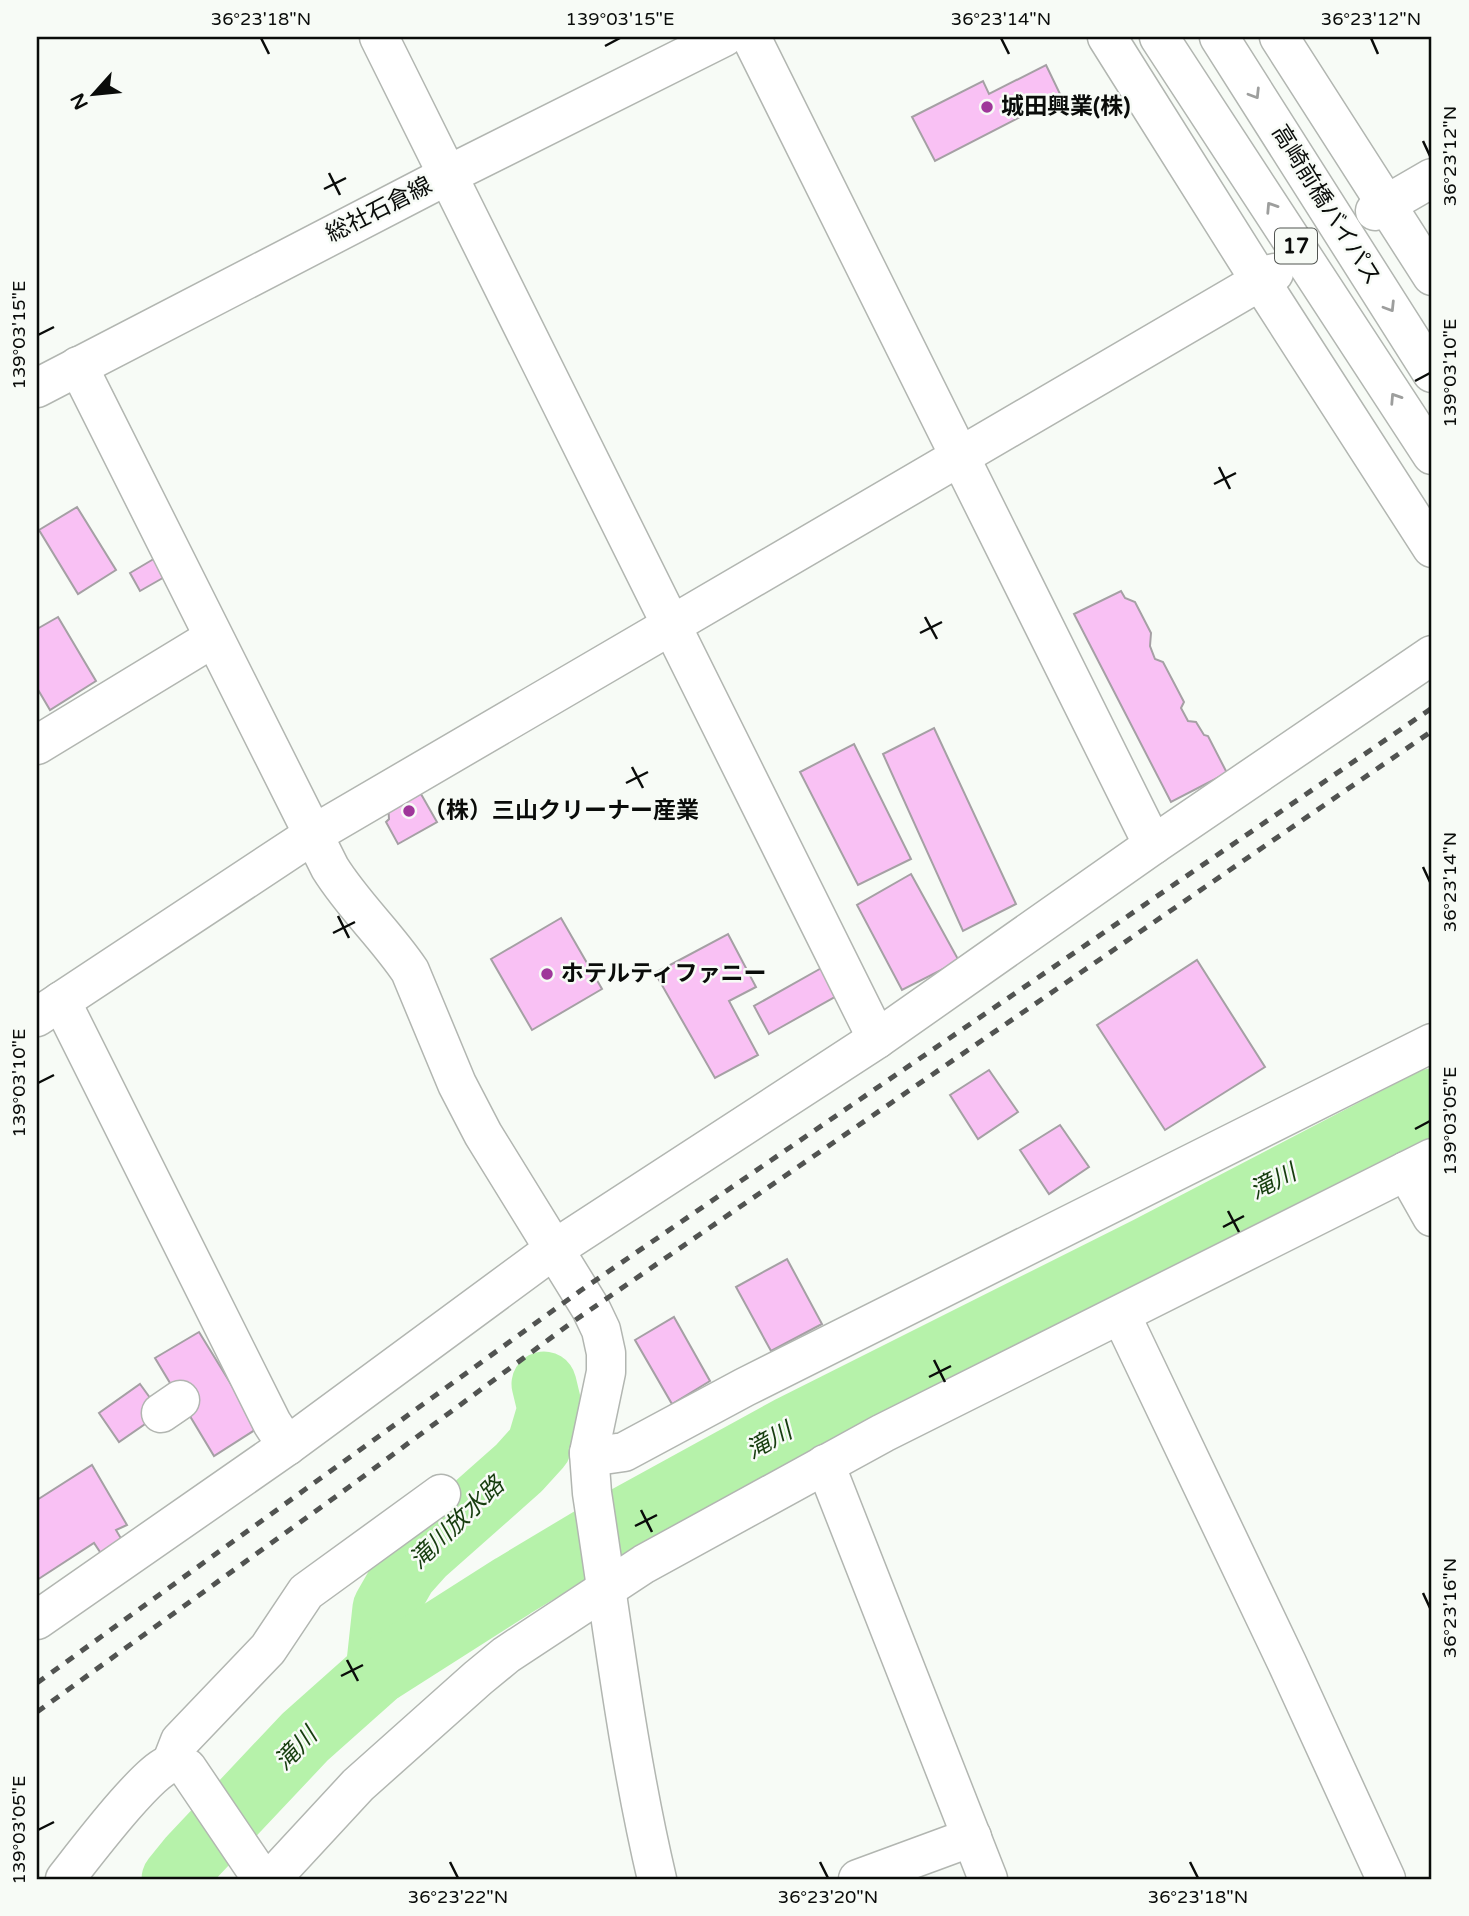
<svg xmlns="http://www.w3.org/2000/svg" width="1469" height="1916" font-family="'Varela Round','Noto Sans JP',sans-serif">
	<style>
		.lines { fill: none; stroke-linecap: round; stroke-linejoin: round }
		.river { stroke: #b6f2aa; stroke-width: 65 }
		.building { fill: #f9c1f4; stroke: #a5a0a4; stroke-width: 2 }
		.minor-casing { stroke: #b2b6b1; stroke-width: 41 }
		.major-casing { stroke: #b2b6b1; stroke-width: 41 }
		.highway-casing { stroke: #b2b6b1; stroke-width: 41 }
		.minor { stroke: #fff; stroke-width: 38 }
		.major { stroke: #fff; stroke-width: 38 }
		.highway { stroke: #fff; stroke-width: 38 }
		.rail { stroke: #515351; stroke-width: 5; stroke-dasharray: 9 9; stroke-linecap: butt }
		.oneway { stroke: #9d9e9d }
		.ticks { fill: none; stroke: #0a0c0a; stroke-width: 2.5 }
		.poi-dot { fill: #9f379a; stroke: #f7fbf6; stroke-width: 2.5 }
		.labels { text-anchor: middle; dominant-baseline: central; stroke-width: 5; stroke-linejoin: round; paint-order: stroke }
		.shield { fill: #f7fbf6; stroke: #515451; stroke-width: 2 }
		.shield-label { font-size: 21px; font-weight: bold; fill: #0a0c0a }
		.poi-label { font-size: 23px; font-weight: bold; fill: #0a0c0a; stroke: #f7fbf6; text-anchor: start }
		.street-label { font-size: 23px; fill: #0a0c0a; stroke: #f7fbf6 }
		.water-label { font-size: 24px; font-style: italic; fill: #163d0e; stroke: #f7fbf6 }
		.neatline { fill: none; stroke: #0a0c0a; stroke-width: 2.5 }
		.ticks-label { font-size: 18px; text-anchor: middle; fill: #0a0c0a }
	</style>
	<rect width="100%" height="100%" fill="#f7fbf6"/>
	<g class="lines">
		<g class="river">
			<path d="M378 1672 385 1608 405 1573 422 1554 519 1468 539 1446 550 1409 544 1384"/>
			<path d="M174 1879 191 1858 305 1737 378 1672 513 1586 618 1523 791 1428 1148 1249 1432 1101"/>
		</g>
	</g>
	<g class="building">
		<path d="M1046 65 1061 96 935 161 912 117 983 81 989 94Z"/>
		<path d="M77 507 116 570 78 594 39 530Z"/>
		<path d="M157 557 168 575 140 591 130 573Z"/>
		<path d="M1121 591 1125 598 1135 602 1151 633 1150 646 1155 659 1163 662 1184 702 1181 708 1188 721 1196 722 1204 735 1208 736 1227 773 1171 802 1074 614Z"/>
		<path d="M58 617 96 681 50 710 37 688V629Z"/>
		<path d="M934 728 1016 904 963 931 883 754Z"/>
		<path d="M854 744 911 859 858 885 800 772Z"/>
		<path d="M417 787 437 822 398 844 386 822 389 819 388 803Z"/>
		<path d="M911 874 959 961 902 990 857 905Z"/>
		<path d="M561 918 602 989 532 1030 491 959Z"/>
		<path d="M728 934 756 987 729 1001 758 1055 715 1078 655 973Z"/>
		<path d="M1197 960 1265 1067 1165 1130 1097 1025Z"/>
		<path d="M825 966 840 994 769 1034 754 1006Z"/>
		<path d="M989 1070 1018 1112 978 1139 950 1095Z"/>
		<path d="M1060 1125 1089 1167 1049 1194 1020 1150Z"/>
		<path d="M787 1259 822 1324 771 1351 736 1287Z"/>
		<path d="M674 1317 710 1381 672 1404 635 1340Z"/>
		<path d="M199 1332 258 1428 214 1456 155 1358Z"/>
		<path d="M140 1384 161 1413 119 1442 99 1413Z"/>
		<path d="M92 1465 127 1525 116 1530 126 1547 104 1558 94 1543 37 1580V1500Z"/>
	</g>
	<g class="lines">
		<g class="minor-casing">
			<g id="minor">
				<path d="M379 37 877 1039"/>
				<path d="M751 37 1153 845"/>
				<path d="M1107 37 1261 282 1432 548"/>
				<path d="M1279 37 1432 276"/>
				<path d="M1375 211 1432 178"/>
				<path d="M78 366 330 868C353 905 386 935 410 971L457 1084 483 1134 591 1309 601 1330 606 1353V1372L589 1453 592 1493C612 1622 627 1752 657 1879"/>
				<path d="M37 745 213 638"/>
				<path d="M61 1001 272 1423 287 1446"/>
				<path d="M37 1017 314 834 1274 273"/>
				<path d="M1406 1171 1432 1217"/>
				<path d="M1121 1315 1287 1663 1386 1879"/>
				<path d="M161 1413 180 1400"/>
				<path d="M589 1453 603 1455 624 1452 745 1387 1432 1043"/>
				<path d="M825 1464 988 1879"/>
				<path d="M37 1620 287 1446 553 1250 877 1039 1153 845 1432 655"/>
				<path d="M171 1764 180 1741 268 1649 306 1592 441 1494"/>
				<path d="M65 1879C81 1859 150 1767 171 1764 176 1763 182 1766 187 1768L256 1870 268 1879"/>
				<path d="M271 1879 358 1785 478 1678 506 1655 644 1564 883 1433 1432 1158"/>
				<path d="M858 1879 972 1837"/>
			</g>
		</g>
		<g class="major-casing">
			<path id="major" d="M37 388 448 175 724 37"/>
		</g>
		<g class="highway-casing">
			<g id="highway">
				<path d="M1159 37 1432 455"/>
				<path d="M1219 37 1432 373"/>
			</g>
		</g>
		<use href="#minor" class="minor"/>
		<use href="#major" class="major"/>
		<use href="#highway" class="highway"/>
		<g class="rail">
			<path d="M37 1683 580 1291 1432 708"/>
			<path d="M37 1712 349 1487 571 1323 1432 731"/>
		</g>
	</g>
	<defs><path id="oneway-chevron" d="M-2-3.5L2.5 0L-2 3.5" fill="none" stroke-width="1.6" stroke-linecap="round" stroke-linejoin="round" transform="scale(1.75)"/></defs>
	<g class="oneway">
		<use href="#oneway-chevron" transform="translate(1255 94) rotate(58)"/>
		<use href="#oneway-chevron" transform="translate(1271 207) rotate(-123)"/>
		<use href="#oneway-chevron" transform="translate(1390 307) rotate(58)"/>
		<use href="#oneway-chevron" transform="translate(1395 398) rotate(-123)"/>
	</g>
	<path class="ticks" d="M261 38 269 54M1001 38 1009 54M1371 38 1378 54M605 46 620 38M1423 141 1430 156M329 173 340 195M324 189 346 178M38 335 54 327M1415 381 1430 373M1219 467 1230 489M1214 484 1236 473M925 617 937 639M920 633 942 622M632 767 643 788M626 783 648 772M1423 867 1430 882M338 916 349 938M333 933 355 922M38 1083 54 1075M1415 1129 1430 1121M1228 1211 1239 1232M1223 1227 1244 1216M934 1360 945 1382M929 1377 951 1366M641 1510 652 1532M635 1526 657 1515M1423 1593 1430 1608M347 1660 358 1681M341 1676 363 1665M38 1830 54 1822M450 1862 458 1878M820 1862 828 1878M1190 1862 1198 1878"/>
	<g class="poi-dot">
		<circle cx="987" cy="107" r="7"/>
		<circle cx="409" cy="811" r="7"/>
		<circle cx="547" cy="974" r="7"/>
	</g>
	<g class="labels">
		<rect class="shield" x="1275" y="228.5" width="42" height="35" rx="5"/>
		<g class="shield-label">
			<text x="1296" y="246">17</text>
		</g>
		<g class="poi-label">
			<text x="1001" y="107">城田興業(株)</text>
			<text x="423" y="811">（株）三山クリーナー産業</text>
			<text x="561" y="974">ホテルティファニー</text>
		</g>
		<g class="street-label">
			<text transform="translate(1326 205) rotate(58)">高崎前橋バイパス</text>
			<text transform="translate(379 210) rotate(-27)">総社石倉線</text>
		</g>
		<g class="water-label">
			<text transform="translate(1273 1182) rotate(-27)">滝川</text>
			<text transform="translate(769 1441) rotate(-29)">滝川</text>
			<text transform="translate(457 1523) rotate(-44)">滝川放水路</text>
			<text transform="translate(296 1749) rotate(-46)">滝川</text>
		</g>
	</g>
	<rect width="1469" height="1916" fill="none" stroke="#f7fbf6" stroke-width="77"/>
	<g transform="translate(94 94) rotate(243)" stroke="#f7fbf6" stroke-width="5" paint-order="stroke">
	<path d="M0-5L12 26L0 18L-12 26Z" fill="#0a0c0a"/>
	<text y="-10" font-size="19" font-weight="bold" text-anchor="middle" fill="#0a0c0a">N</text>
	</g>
	<rect x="38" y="38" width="1392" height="1840" class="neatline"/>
	<g class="ticks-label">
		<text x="261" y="25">36°23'18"N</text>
		<text x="620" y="25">139°03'15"E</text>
		<text x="1001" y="25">36°23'14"N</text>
		<text x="1371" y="25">36°23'12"N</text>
		<text transform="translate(1450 156) rotate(-90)" y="6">36°23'12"N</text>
		<text transform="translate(19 335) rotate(-90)" y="6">139°03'15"E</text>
		<text transform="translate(1450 373) rotate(-90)" y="6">139°03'10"E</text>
		<text transform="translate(1450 882) rotate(-90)" y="6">36°23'14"N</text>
		<text transform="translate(19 1083) rotate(-90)" y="6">139°03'10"E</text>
		<text transform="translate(1450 1121) rotate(-90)" y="6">139°03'05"E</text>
		<text transform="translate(1450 1608) rotate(-90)" y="6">36°23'16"N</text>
		<text transform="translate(19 1830) rotate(-90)" y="6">139°03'05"E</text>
		<text x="458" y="1903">36°23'22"N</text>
		<text x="828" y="1903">36°23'20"N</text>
		<text x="1198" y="1903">36°23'18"N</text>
	</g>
</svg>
